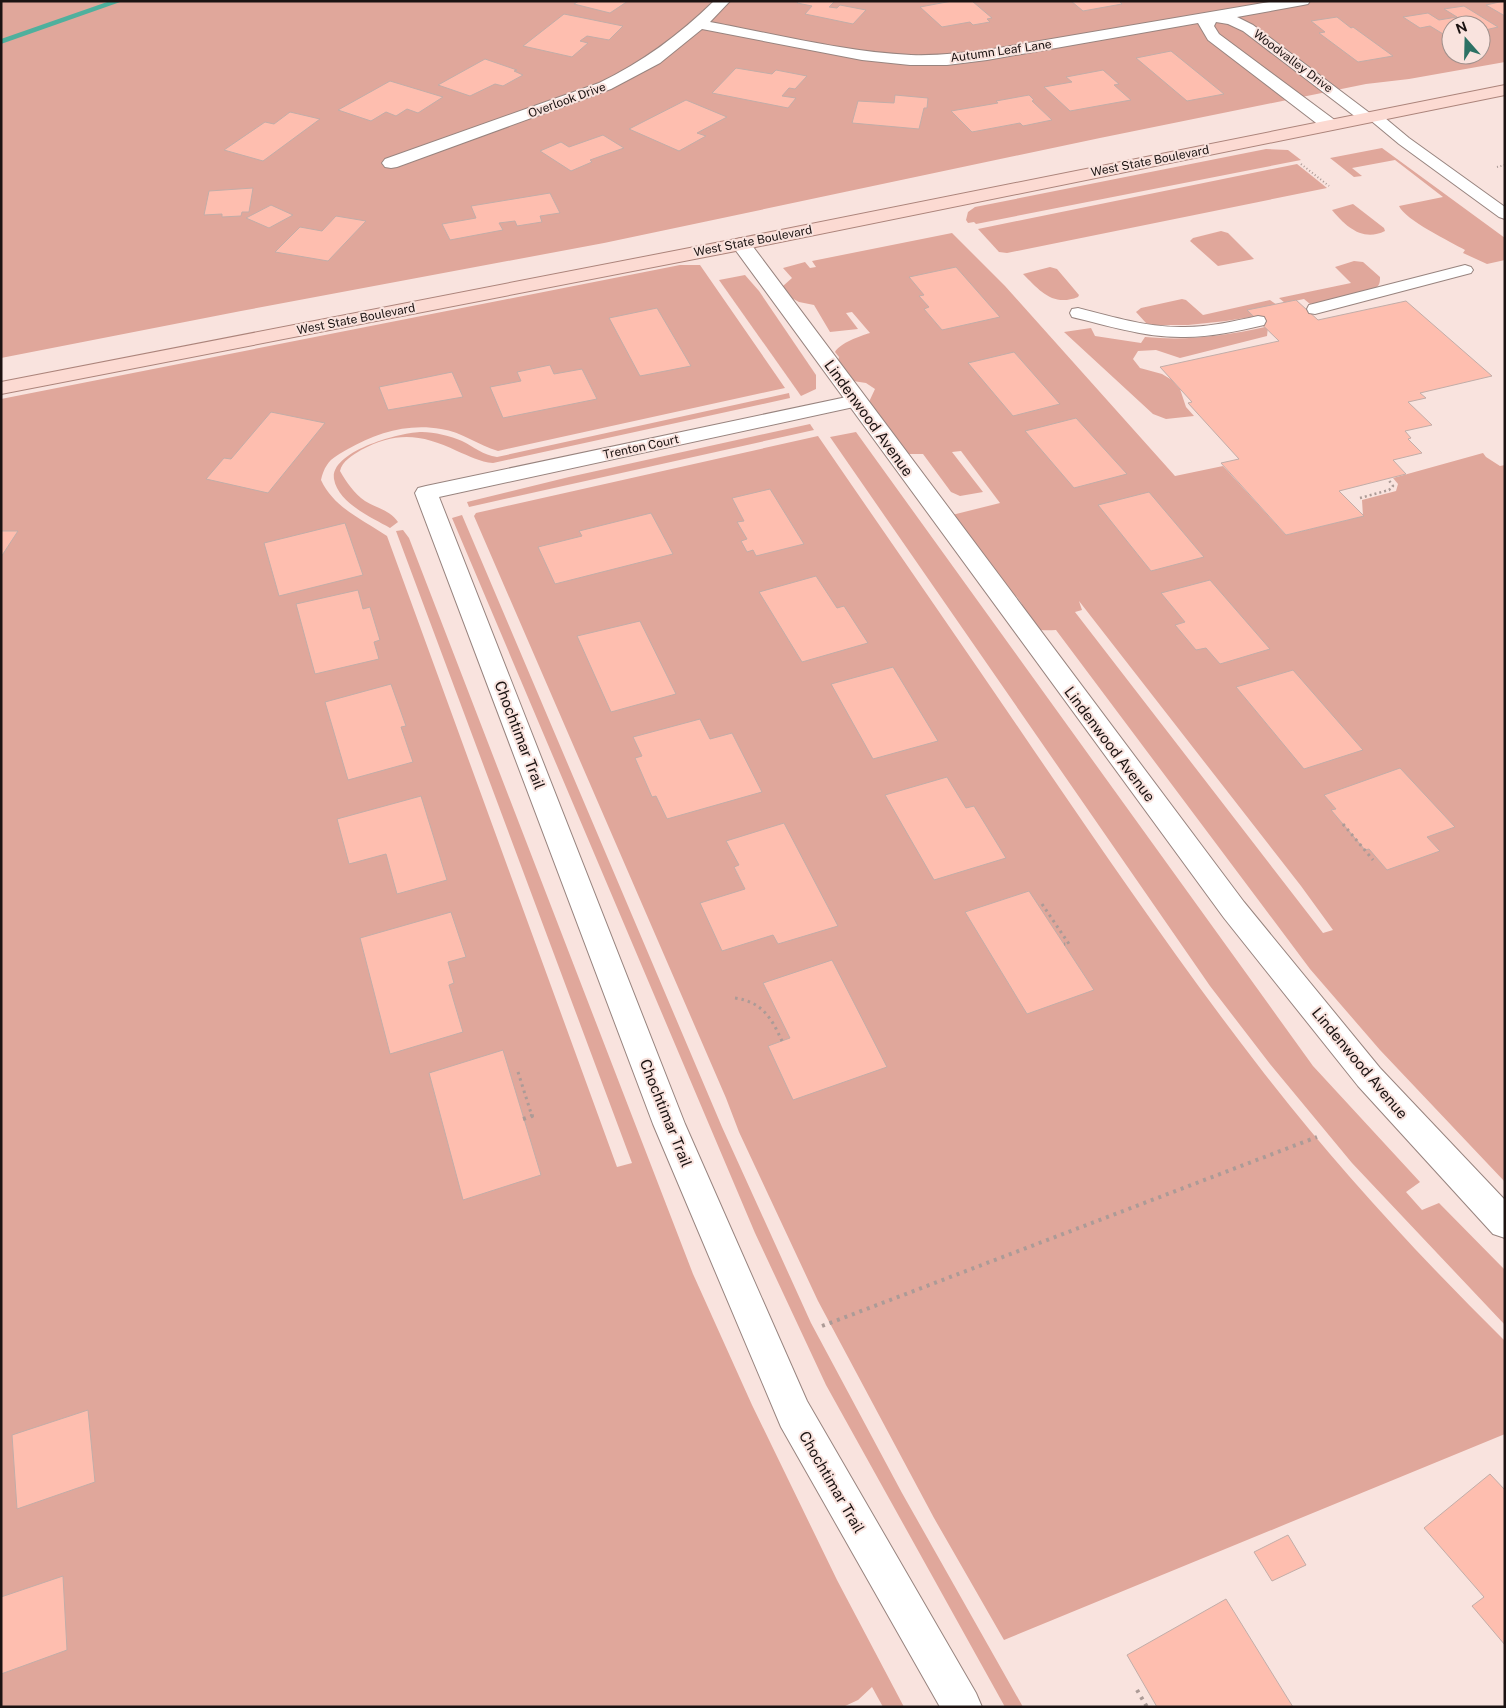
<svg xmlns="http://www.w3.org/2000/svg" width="1506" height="1708" font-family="'Public Sans',sans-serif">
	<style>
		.green { fill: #e0a79b; fill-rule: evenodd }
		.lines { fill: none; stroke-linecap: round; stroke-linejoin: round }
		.stream { fill: #4fb09d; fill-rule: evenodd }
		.building { fill: #febeaf; stroke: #c2ada8 }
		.lane-casing { stroke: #98847f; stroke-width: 2 }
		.street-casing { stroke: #98847f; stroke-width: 2 }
		.secondary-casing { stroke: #98847f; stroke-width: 2 }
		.primary-casing { stroke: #ac847b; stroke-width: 2 }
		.path-far3 { stroke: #ac9b97; stroke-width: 2; stroke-dasharray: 1 2.5; stroke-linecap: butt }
		.path-far2 { stroke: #ac9b97; stroke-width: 2.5; stroke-dasharray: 2 3; stroke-linecap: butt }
		.path-far1 { stroke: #ac9b97; stroke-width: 3; stroke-dasharray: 2.5 4; stroke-linecap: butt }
		.path { stroke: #ac9b97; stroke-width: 4; stroke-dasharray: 3 5; stroke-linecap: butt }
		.lane { fill: #fff; fill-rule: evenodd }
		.street { fill: #fff; fill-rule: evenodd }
		.secondary { fill: #fff; fill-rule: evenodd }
		.primary { fill: #fcdad2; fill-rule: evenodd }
		.labels { text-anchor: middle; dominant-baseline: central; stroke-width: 4; stroke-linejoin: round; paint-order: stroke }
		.far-street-label { font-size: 12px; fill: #1b1312; stroke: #f9e3de }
		.street-label { font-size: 15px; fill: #1b1312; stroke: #f9e3de }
	</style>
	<rect width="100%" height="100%" fill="#f9e3de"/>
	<g class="green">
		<path d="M1 1H1505V62L1409 79 1366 84 1100 138 604 243 241 311 1 358ZM1451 25H1481V55H1451Z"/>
		<path d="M1382 148 1505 238V260L1487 264 1463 253 1465 250C1451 242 1405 220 1399 206L1443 197 1395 160 1352 168 1362 176 1354 177 1330 158Z"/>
		<path d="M1266 149 1288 150 1301 160 976 224 974 222 968 223 966 220 968 212 975 207Z"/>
		<path d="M1297 164 1327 188 1007 253 999 252 978 229Z"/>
		<path d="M1353 204 1384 228 1385 231C1363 242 1346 227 1332 210Z"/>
		<path d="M1221 231 1228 233 1254 259 1218 266 1190 241 1193 238Z"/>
		<path d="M952 233 1005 286 1175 476 1223 466 1286 535 1363 516 1362 500 1396 491 1398 484 1393 478 1483 453 1486 457 1500 466 1505 465V1182L1380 1050 1310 969 1056 630C1037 631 1034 630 1022 616V604L1017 597 997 584 952 515 1000 503 961 451 952 452 983 492 960 496 951 492 923 454H908L868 404 875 389 866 383 853 381 837 365 839 357 835 352C840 343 860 336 870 333L852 312 846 313 858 329 830 332 814 305 799 302 786 295 783 286 792 278 783 268 805 262 810 268 816 267 812 261ZM1079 601 1301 886 1333 930 1323 933 1075 612 1082 610Z"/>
		<path d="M1354 261 1363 262 1380 277C1380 281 1380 285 1376 288 1366 296 1324 301 1310 304L1304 299 1285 303 1279 298 1351 283 1335 267Z"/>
		<path d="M680 265H700L785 388 498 451C478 445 462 432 441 429 408 423 376 433 348 449 341 453 331 458 327 465 324 469 322 475 321 480 334 508 362 519 387 536L617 1167 632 1163 396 531 403 530 409 538 693 1274 752 1405 837 1580 904 1707H883L872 1687 858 1700 843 1707H1V399Z"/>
		<path d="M1050 267 1057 269 1079 295 1078 297C1053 307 1040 291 1023 274Z"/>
		<path d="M745 275 759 291 816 375V389L801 396 719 280Z"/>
		<path d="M1182 299 1186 300 1203 315 1270 300 1277 305 1257 316 1226 321 1188 325H1152L1146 323 1136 312 1141 308Z"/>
		<path d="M1265 327H1268L1267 336 1180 358 1156 350 1138 351 1133 359 1140 368 1162 374 1172 380 1180 389 1186 407 1194 416 1166 419 1153 414 1064 332 1091 328 1095 336 1141 343 1145 337C1186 341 1225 336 1265 327Z"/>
		<path d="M789 393 790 398 493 463C480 462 469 456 457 451 422 434 396 431 361 450 353 455 342 461 340 471 347 483 354 493 365 501 376 508 390 510 398 522L390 528C371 517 338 503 334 479 330 451 401 432 422 432 434 432 451 436 462 441 474 447 483 455 497 457Z"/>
		<path d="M810 424 814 430 469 507 467 502 569 477Z"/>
		<path d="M856 432 1313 1066 1420 1182 1406 1192 1422 1210 1439 1203 1505 1270V1325L1352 1163 1270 1064 1210 986 830 437Z"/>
		<path d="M818 436C890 541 963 646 1035 752 1107 857 1179 963 1257 1064 1332 1162 1417 1254 1505 1341V1434L1004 1640 934 1518 818 1301 739 1132 726 1098 474 516 476 513Z"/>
		<path d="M462 515 722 1127 811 1323 902 1493 1023 1707H1005L826 1385 755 1233 452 518Z"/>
	</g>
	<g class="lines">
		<path class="stream" d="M110 1H123L1 44V39Z"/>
	</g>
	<g class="building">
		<path d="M579 1H628L610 13 574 4Z"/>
		<path d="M799 1H835L829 7 837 8 840 5 866 10 853 24 805 14 812 6 797 3Z"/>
		<path d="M952 1H972L992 18 987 19 990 22 973 25 970 22 942 27 920 7Z"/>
		<path d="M1071 1H1119L1122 4 1083 11Z"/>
		<path d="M1505 1V16L1486 5 1504 1Z"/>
		<path d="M1464 6 1498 27 1481 31V25H1451V36L1448 37 1430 26 1420 28 1403 17 1428 13 1439 20 1457 17 1444 9Z"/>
		<path d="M564 14 623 26 609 40 587 36 580 41 588 43 572 57 523 46Z"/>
		<path d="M1337 17 1351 28 1353 27 1393 56 1358 62 1319 33 1325 32 1311 21Z"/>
		<path d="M1171 51 1224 94 1187 101 1136 58Z"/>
		<path d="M485 59 517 70 514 71 523 75 503 86 495 84 470 96 438 85Z"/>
		<path d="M736 68 772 74 776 70 807 76 795 89 789 88 782 96 796 98 788 108 712 93Z"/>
		<path d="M1103 70 1119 84 1114 85 1131 100 1070 111 1044 87 1072 82 1066 77Z"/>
		<path d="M390 81 443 97 418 113 407 109 396 116 386 112 371 121 338 110Z"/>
		<path d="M895 95 928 98 927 108H924L919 129 852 123 858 101 894 103Z"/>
		<path d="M1029 95 1034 100 1032 101 1052 120 1023 126 1020 123 972 132 951 111 998 103 996 101Z"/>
		<path d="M686 100 727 117 697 133 706 136 679 151 629 129Z"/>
		<path d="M290 112 320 119 263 161 224 150 265 122 274 124Z"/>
		<path d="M603 135 624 148 590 160 592 162 571 171 540 151 561 142 569 147Z"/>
		<path d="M253 188 249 212H242L241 216 222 217V214L204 215 209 191Z"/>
		<path d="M550 193 560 213 540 216 542 222 517 226 515 221 499 223 503 230 450 240 442 224 476 218 471 206Z"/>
		<path d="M271 205 293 215 269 228 246 218Z"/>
		<path d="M336 216 366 221 328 261 275 252 300 227 322 231Z"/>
		<path d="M956 267 1000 317 942 330 924 309 929 307 919 296 924 295 909 277Z"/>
		<path d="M1296 300 1318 320 1406 301 1492 376 1420 393 1426 398 1408 402 1432 425 1405 431 1411 438 1408 439 1422 453 1393 460 1406 474 1339 491 1364 516 1286 535 1221 463 1239 459 1188 403 1192 402 1160 367 1279 341 1247 310Z"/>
		<path d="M657 308 691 366 640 376 609 318Z"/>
		<path d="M1014 352 1060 404 1013 416 968 363Z"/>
		<path d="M550 365 554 374 582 369 597 399 503 418 490 387 521 381 517 372Z"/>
		<path d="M452 372 463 397 388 410 379 387Z"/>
		<path d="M271 412 325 423 268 493 206 479 224 458 231 459Z"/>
		<path d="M1076 418 1127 474 1074 488 1025 431Z"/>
		<path d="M770 489 804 544 756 556 753 550 747 552 741 541 747 539 737 522 744 521 732 498Z"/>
		<path d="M1149 492 1204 557 1151 571 1098 505Z"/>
		<path d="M651 513 673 554 555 584 538 547 582 536 579 531Z"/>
		<path d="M345 523 363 575 279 596 264 543Z"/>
		<path d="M1 531H18L1 557Z"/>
		<path d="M816 576 837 608 844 606 868 643 802 662 759 592Z"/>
		<path d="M1210 580 1270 649 1220 664 1206 648 1196 650 1175 625 1185 622 1161 593Z"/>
		<path d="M358 590 363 609 370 607 380 640 374 642 379 659 315 674 296 604Z"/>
		<path d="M640 621 676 694 611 712 577 636Z"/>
		<path d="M893 667 938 741 873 759 831 684Z"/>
		<path d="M1293 670 1363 750 1304 769 1236 687Z"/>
		<path d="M391 684 406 726 401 727 413 762 348 780 325 702Z"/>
		<path d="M700 719 710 739 732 733 762 792 667 819 656 796 652 797 635 758 642 756 633 737Z"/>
		<path d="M1400 768 1455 827 1427 837 1440 851 1387 870 1369 849 1365 850 1331 810 1336 809 1324 795Z"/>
		<path d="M947 777 966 808 974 806 1006 858 934 880 885 795Z"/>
		<path d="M421 796 447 880 397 894 386 854 349 864 337 819Z"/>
		<path d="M784 823 838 926 778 944 773 935 722 951 700 903 745 889 734 867 739 865 726 841Z"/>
		<path d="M1029 891 1094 990 1027 1014 965 912Z"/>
		<path d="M451 912 466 957 448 962 454 983 449 985 463 1032 390 1054 360 938Z"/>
		<path d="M832 960 887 1067 793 1100 768 1046 790 1038 763 983Z"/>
		<path d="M503 1050 541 1175 463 1200 429 1073Z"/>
		<path d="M88 1410 95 1482 17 1509 12 1435Z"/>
		<path d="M1490 1474 1505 1490V1645L1472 1606 1484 1597 1424 1528Z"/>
		<path d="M1288 1535 1306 1565 1272 1581 1254 1552Z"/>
		<path d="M63 1576 67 1650 1 1674V1597Z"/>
		<path d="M1226 1599 1293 1707H1157L1127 1655Z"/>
	</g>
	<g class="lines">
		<g class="lane-casing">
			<g id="lane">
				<path d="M1374 112 1379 113 1409 138 1505 207V219L1499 217 1399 144 1369 119 1367 116 1369 113Z"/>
				<path d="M1465 265 1471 267 1473 270 1471 273 1315 314 1309 313 1307 309 1309 305Z"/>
				<path d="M1078 308C1113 317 1149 328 1185 327 1210 327 1234 321 1258 316L1264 317 1266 321 1264 325C1238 331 1211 337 1185 337 1147 338 1109 326 1072 317L1070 313 1072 309Z"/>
			</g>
		</g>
		<g class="street-casing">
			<g id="street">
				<path d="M714 1H730L710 22C775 34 845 52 911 55 936 56 961 53 987 50L1275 1H1310L1308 4 1303 5 1237 17 1253 25 1375 117 1373 121H1361L1243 31 1228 24 1216 22 1214 26 1219 34 1336 121 1338 125 1336 129H1324L1208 40 1198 23 987 60 947 65H910L862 60 702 29 660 63 611 89 397 167 391 168 385 167 382 163 385 159 599 83C643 62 679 35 714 1Z"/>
				<path d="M856 395 863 397 866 401 863 405 439 497 685 1124 807 1401 976 1693 982 1707H940L781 1427 653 1124 415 493 418 488 426 486Z"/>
			</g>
		</g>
		<g class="secondary-casing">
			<path id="secondary" d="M741 238 748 240 1244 902 1380 1068 1505 1200V1238L1493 1234 1358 1086 1224 918 734 248 732 244 734 240Z"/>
		</g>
		<g class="primary-casing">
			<path id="primary" d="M1505 85V95L741 250 1 394V382L741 238Z"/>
		</g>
		<g class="path-far3">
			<path d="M1301 164 1329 186"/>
			<path d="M1497 167 1505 165"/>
		</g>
		<path class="path-far2" d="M1360 498 1389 490 1393 486 1388 479"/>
		<g class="path-far1">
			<path d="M1343 824 1373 860"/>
			<path d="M1042 904 1069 944H1064"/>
			<path d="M735 998C762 1002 771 1017 782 1041"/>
			<path d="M518 1072 531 1113"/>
		</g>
		<g class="path">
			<path d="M523 1119 532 1116 531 1112"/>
			<path d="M822 1326 1317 1137"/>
			<path d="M1137 1690 1147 1707"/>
		</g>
		<use href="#lane" class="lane"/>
		<use href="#street" class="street"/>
		<use href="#secondary" class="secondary"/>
		<use href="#primary" class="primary"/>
	</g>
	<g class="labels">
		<g class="far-street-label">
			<text transform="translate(1001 51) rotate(-8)">Autumn Leaf Lane</text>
			<text transform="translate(1293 61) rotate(37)">Woodvalley Drive</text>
			<text transform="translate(567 100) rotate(-20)">Overlook Drive</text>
			<text transform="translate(1150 161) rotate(-11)">West State Boulevard</text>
			<text transform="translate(753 241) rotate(-11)">West State Boulevard</text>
			<text transform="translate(356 319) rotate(-11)">West State Boulevard</text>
			<text transform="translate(641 447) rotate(-12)">Trenton Court</text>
		</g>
		<g class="street-label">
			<text transform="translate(869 418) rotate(54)">Lindenwood Avenue</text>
			<text transform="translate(520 735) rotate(69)">Chochtimar Trail</text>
			<text transform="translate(1110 744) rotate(53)">Lindenwood Avenue</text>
			<text transform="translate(1360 1063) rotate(50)">Lindenwood Avenue</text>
			<text transform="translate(666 1113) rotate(68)">Chochtimar Trail</text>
			<text transform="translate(832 1482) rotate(60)">Chochtimar Trail</text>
		</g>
	</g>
	<rect width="1506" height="1708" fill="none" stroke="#1b1312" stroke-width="5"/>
	<g transform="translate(1466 40) rotate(340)"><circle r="24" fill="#f9e3de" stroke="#a0908c"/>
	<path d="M0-4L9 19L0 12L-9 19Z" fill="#2d7164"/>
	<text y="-8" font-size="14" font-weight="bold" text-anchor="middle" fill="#1b1312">N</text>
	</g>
</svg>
